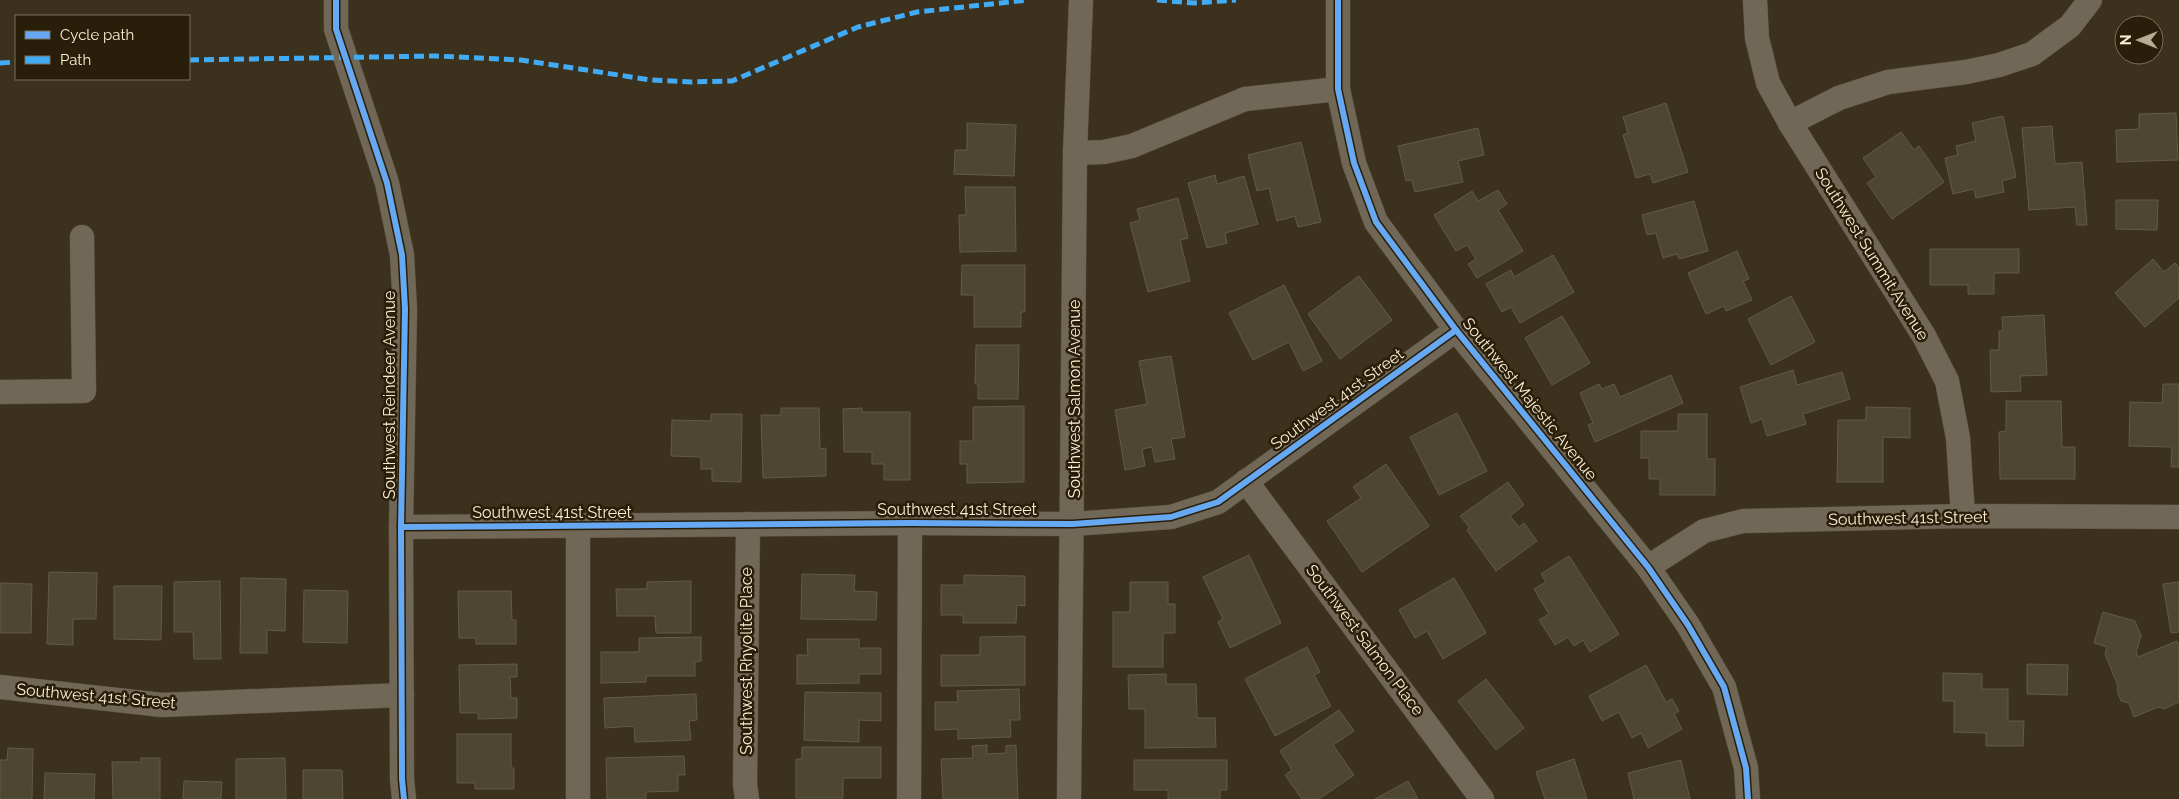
<svg xmlns="http://www.w3.org/2000/svg" width="2179" height="799" font-family="Raleway,sans-serif">
	<style>
		.building { fill: #4d4732; stroke: #615b47 }
		.lines { fill: none; stroke-linecap: round; stroke-linejoin: round }
		.minor-casing { stroke: #554c3b; stroke-width: 25 }
		.minor { stroke: #716756; stroke-width: 24 }
		.quiet { stroke: #42abf6; stroke-width: 5; stroke-dasharray: 10 5; stroke-linecap: butt }
		.cycleway-casing { stroke: #291e09; stroke-width: 9 }
		.cycleway { stroke: #66a8f1; stroke-width: 6 }
		.labels { text-anchor: middle; dominant-baseline: central; stroke-width: 5; stroke-linejoin: round; paint-order: stroke }
		.street-label { font-size: 16px; fill: #fbecd3; stroke: #291e09 }
	</style>
	<rect width="100%" height="100%" fill="#3b311c"/>
	<g class="building">
		<path d="M1666 103 1688 172 1653 183 1650 174 1636 178 1623 135 1628 133 1623 117Z"/>
		<path d="M2176 113 2178 160 2117 162 2116 130 2139 129V114Z"/>
		<path d="M2003 116 2016 177 2002 181 2004 192 1976 198 1974 189 1953 194 1945 158 1958 155 1956 146 1976 141 1972 123Z"/>
		<path d="M967 123 1016 125 1014 176 954 174 955 150H967Z"/>
		<path d="M2052 126 2055 164 2082 162 2087 225H2077L2075 207 2029 210 2022 128Z"/>
		<path d="M1478 128 1484 155 1458 161 1463 182 1415 192 1412 180 1406 181 1398 146Z"/>
		<path d="M1901 132 1914 150 1919 146 1944 182 1892 219 1867 183 1876 177 1863 158Z"/>
		<path d="M1301 142 1321 222 1298 227 1295 216 1277 221 1269 188 1257 191 1248 155Z"/>
		<path d="M1215 175 1217 184 1244 176 1258 224 1225 233 1227 243 1207 248 1188 183Z"/>
		<path d="M965 187H1015L1016 251 960 252 959 215H966Z"/>
		<path d="M1498 190 1507 204 1498 210 1523 251 1477 278 1468 264 1476 259 1467 245 1456 251 1434 215 1472 191 1478 201Z"/>
		<path d="M1178 198 1188 238 1180 240 1190 281 1148 292 1130 223 1140 220 1137 209Z"/>
		<path d="M2116 200H2158L2157 230 2116 229Z"/>
		<path d="M1694 201 1708 251 1679 259 1677 254 1663 258 1656 233 1647 235 1642 215Z"/>
		<path d="M1930 249H2019V273H1994V294H1968V285H1930Z"/>
		<path d="M1737 251 1749 279 1743 281 1752 300 1726 311 1724 306 1706 314 1688 273Z"/>
		<path d="M1553 255 1574 292 1520 323 1511 307 1502 312 1486 284 1511 270 1514 277Z"/>
		<path d="M2153 259 2164 272 2175 263 2179 267V298L2145 327 2115 293Z"/>
		<path d="M962 265H1025V312H1021V327H974V295H961Z"/>
		<path d="M1359 276 1392 320 1340 359 1308 314Z"/>
		<path d="M1284 285 1322 361 1303 371 1289 342 1253 360 1229 313Z"/>
		<path d="M1791 296 1815 342 1771 365 1748 319Z"/>
		<path d="M2044 315 2047 375 2020 376 2021 391 1991 392 1990 350H1999V331H2003L2002 317Z"/>
		<path d="M1562 316 1590 363 1552 385 1525 338Z"/>
		<path d="M976 345H1019L1018 399H978V384H975Z"/>
		<path d="M1171 356 1185 437 1171 439 1175 459 1155 462 1152 447 1142 449 1145 466 1125 470 1115 410 1147 404 1139 361Z"/>
		<path d="M1793 370 1797 385 1842 372 1850 399 1803 414 1806 424 1767 436 1762 419 1751 423 1740 387Z"/>
		<path d="M1671 375 1683 403 1595 442 1588 425 1593 423 1580 393 1599 384 1602 389 1614 384 1620 397Z"/>
		<path d="M2163 384H2179V467H2171L2172 447 2129 446 2130 402 2162 403Z"/>
		<path d="M2006 401H2061L2062 447H2075V479H2000L1999 432 2006 431Z"/>
		<path d="M1024 406V482L967 483V464H960V441H973V407Z"/>
		<path d="M1866 407 1910 408V438L1883 437V482H1837L1838 420H1866Z"/>
		<path d="M781 408H819L820 449 826 448V476L763 478 761 415H781Z"/>
		<path d="M862 408V412H910V480H884V464H872V452H844L843 409Z"/>
		<path d="M1457 413 1487 471 1439 495 1410 437Z"/>
		<path d="M711 414H742L741 482 712 481V469H701V457L671 456 672 420 711 421Z"/>
		<path d="M1678 414H1707V459H1715V495H1660V479H1649V458H1641V431H1678Z"/>
		<path d="M1386 464 1429 526 1362 572 1327 521 1361 498 1353 487Z"/>
		<path d="M1508 482 1524 505 1510 516 1519 527 1524 523 1537 541 1496 571 1467 530 1470 528 1460 516Z"/>
		<path d="M1249 555 1281 623 1230 648 1218 622 1223 619 1203 577Z"/>
		<path d="M1569 556 1619 634 1590 652 1583 640 1574 646 1568 637 1555 645 1539 620 1549 614 1534 589 1546 582 1541 574Z"/>
		<path d="M49 572 97 573 96 619H73V645L47 644Z"/>
		<path d="M802 574 855 575 854 591 877 592 876 620 801 619Z"/>
		<path d="M964 575 1025 576V606L1017 605 1016 623H963V615H941V585H964Z"/>
		<path d="M241 578 286 579 285 631 267 630V653H240Z"/>
		<path d="M1454 578 1486 633 1443 659 1427 631 1415 638 1399 610Z"/>
		<path d="M220 581 221 659H194L193 632H174V582Z"/>
		<path d="M691 581V633H656L655 616H617L616 589H647V582Z"/>
		<path d="M1130 582H1168V604H1175V633H1163V667H1113V612H1130Z"/>
		<path d="M2179 582V632L2171 633 2163 584Z"/>
		<path d="M0 583 32 584 31 633H0Z"/>
		<path d="M114 586H162L161 640 114 639Z"/>
		<path d="M304 590 348 591 347 643 303 642Z"/>
		<path d="M458 591H511L512 620H516V644H476V638H459Z"/>
		<path d="M2103 612 2135 621 2141 636 2136 652 2138 657 2177 641 2179 645V702L2164 709 2158 707 2134 717 2129 703 2121 701 2117 690 2118 686 2105 654 2107 647 2094 643Z"/>
		<path d="M1025 636V685L941 686V655H980V637Z"/>
		<path d="M701 637V661L695 662V676H646V682L601 683V652H639V638Z"/>
		<path d="M807 639H859V648H881V674H859V683L797 684V655H808Z"/>
		<path d="M1307 647 1320 672 1314 675 1331 706 1275 736 1245 679Z"/>
		<path d="M517 664V677H510L511 698H517V718L478 719V713H460L459 665Z"/>
		<path d="M2027 664 2068 665 2067 695 2027 694Z"/>
		<path d="M1646 665 1666 702 1672 699 1679 711 1674 714 1682 729 1648 748 1641 733 1632 738 1619 712 1602 721 1589 696Z"/>
		<path d="M1943 673 1982 674V689H2008V721H2024L2023 746H1986V733L1954 732V701H1943Z"/>
		<path d="M1166 674V684H1196L1197 718H1215L1216 747 1145 748V709H1129L1128 675Z"/>
		<path d="M1486 679 1524 728 1496 750 1458 701Z"/>
		<path d="M1019 689 1020 720H1010L1011 737 958 739V729L935 730V702H958L957 691Z"/>
		<path d="M805 692 881 693V721L859 720V742L804 740Z"/>
		<path d="M696 694 697 720 689 721 691 740 635 742 634 726 605 728 604 698Z"/>
		<path d="M1339 710 1354 731 1333 745 1354 775 1319 799H1302L1285 775 1292 770 1280 751Z"/>
		<path d="M457 734H511V768H514V789H475V783H457Z"/>
		<path d="M987 745V754L1006 753V746L1016 745 1018 799H943L941 759 973 758 972 746Z"/>
		<path d="M802 747H881V778H843V798H796V759H802Z"/>
		<path d="M8 748 33 749 32 799H0V760H7Z"/>
		<path d="M684 756 685 775H678V791L646 792V799H607L606 758Z"/>
		<path d="M141 758H160V799H113L112 762H141Z"/>
		<path d="M285 758 286 799H236V759Z"/>
		<path d="M1574 759 1587 799H1545L1536 772Z"/>
		<path d="M1134 760H1227V790H1220V799H1168V790H1134Z"/>
		<path d="M1681 760 1690 799H1634L1628 773Z"/>
		<path d="M303 770H342L343 799H303Z"/>
		<path d="M45 773 95 774 94 799H44Z"/>
		<path d="M184 781 222 782 221 799H183Z"/>
		<path d="M1408 781 1418 799H1375Z"/>
	</g>
	<g class="lines">
		<g class="minor-casing">
			<g id="minor">
				<path d="M336 0V29L387 183 402 255 405 309 401 527 402 779 404 799"/>
				<path d="M1338 0V89L1354 163 1376 222 1456 330 1648 567 1688 625 1724 687 1746 768 1748 799"/>
				<path d="M1755 0 1757 38 1768 83 1790 123 1924 336 1947 381 1958 438 1963 516"/>
				<path d="M1790 123 1839 98 1888 82 1966 72 1999 65 2032 54 2070 26 2090 0"/>
				<path d="M1075 153 1104 152 1132 146 1245 99 1338 89"/>
				<path d="M0 392 84 391 82 237"/>
				<path d="M1246 481 1482 799"/>
				<path d="M401 527 910 523 1073 524 1171 517 1218 502 1456 330"/>
				<path d="M1648 567 1704 531 1743 521 1963 516 2179 517"/>
				<path d="M0 687 162 705 402 695"/>
				<path d="M578 799V525"/>
				<path d="M747 799 745 784 748 524"/>
				<path d="M909 799 910 523"/>
				<path d="M1069 799 1075 153 1081 0"/>
			</g>
		</g>
		<use href="#minor" class="minor"/>
		<g class="quiet">
			<path d="M1157 0 1194 3 1236 0"/>
			<path d="M189 60 436 56 521 60 651 80 691 82 732 81 858 27 917 12 1028 0"/>
			<path d="M0 63 16 62"/>
		</g>
		<g class="cycleway-casing">
			<g id="cycleway">
				<path d="M336 0V29L387 183 402 255 405 309 401 527 402 779 404 799"/>
				<path d="M1338 0V89L1354 163 1376 222 1456 330 1648 567 1688 625 1724 687 1746 768 1748 799"/>
				<path d="M401 527 910 523 1073 524 1171 517 1218 502 1456 330"/>
			</g>
		</g>
		<use href="#cycleway" class="cycleway"/>
	</g>
	<g class="labels">
		<g class="street-label">
			<text transform="translate(1872 254) rotate(58)">Southwest Summit Avenue</text>
			<text transform="translate(389 395) rotate(-90)">Southwest Reindeer Avenue</text>
			<text transform="translate(1074 399) rotate(-90)">Southwest Salmon Avenue</text>
			<text transform="translate(1337 399) rotate(-36)">Southwest 41st Street</text>
			<text transform="translate(1530 399) rotate(51)">Southwest Majestic Avenue</text>
			<text x="957" y="509">Southwest 41st Street</text>
			<text x="552" y="512">Southwest 41st Street</text>
			<text transform="translate(1908 518) rotate(-1)">Southwest 41st Street</text>
			<text transform="translate(1365 640) rotate(53)">Southwest Salmon Place</text>
			<text transform="translate(746 661) rotate(-90)">Southwest Rhyolite Place</text>
			<text transform="translate(96 696) rotate(5)">Southwest 41st Street</text>
		</g>
	</g>
	<rect x="15" y="15" width="175" height="65" fill="#291e09" stroke="#7d705a"/>
	<rect x="25" y="31" width="25" height="8" fill="#66a8f1" stroke="#7d705a"/>
	<text x="60" y="40" font-size="15" fill="#fbecd3">Cycle path</text>
	<rect x="25" y="56" width="25" height="8" fill="#42abf6" stroke="#7d705a"/>
	<text x="60" y="65" font-size="15" fill="#fbecd3">Path</text>
	<g transform="translate(2139 40) rotate(270)"><circle r="24" fill="#291e09" stroke="#7d705a"/>
	<path d="M0-4L9 19L0 12L-9 19Z" fill="#b8ab93"/>
	<text y="-8" font-size="14" font-weight="bold" text-anchor="middle" fill="#fbecd3">N</text>
	</g>
</svg>
